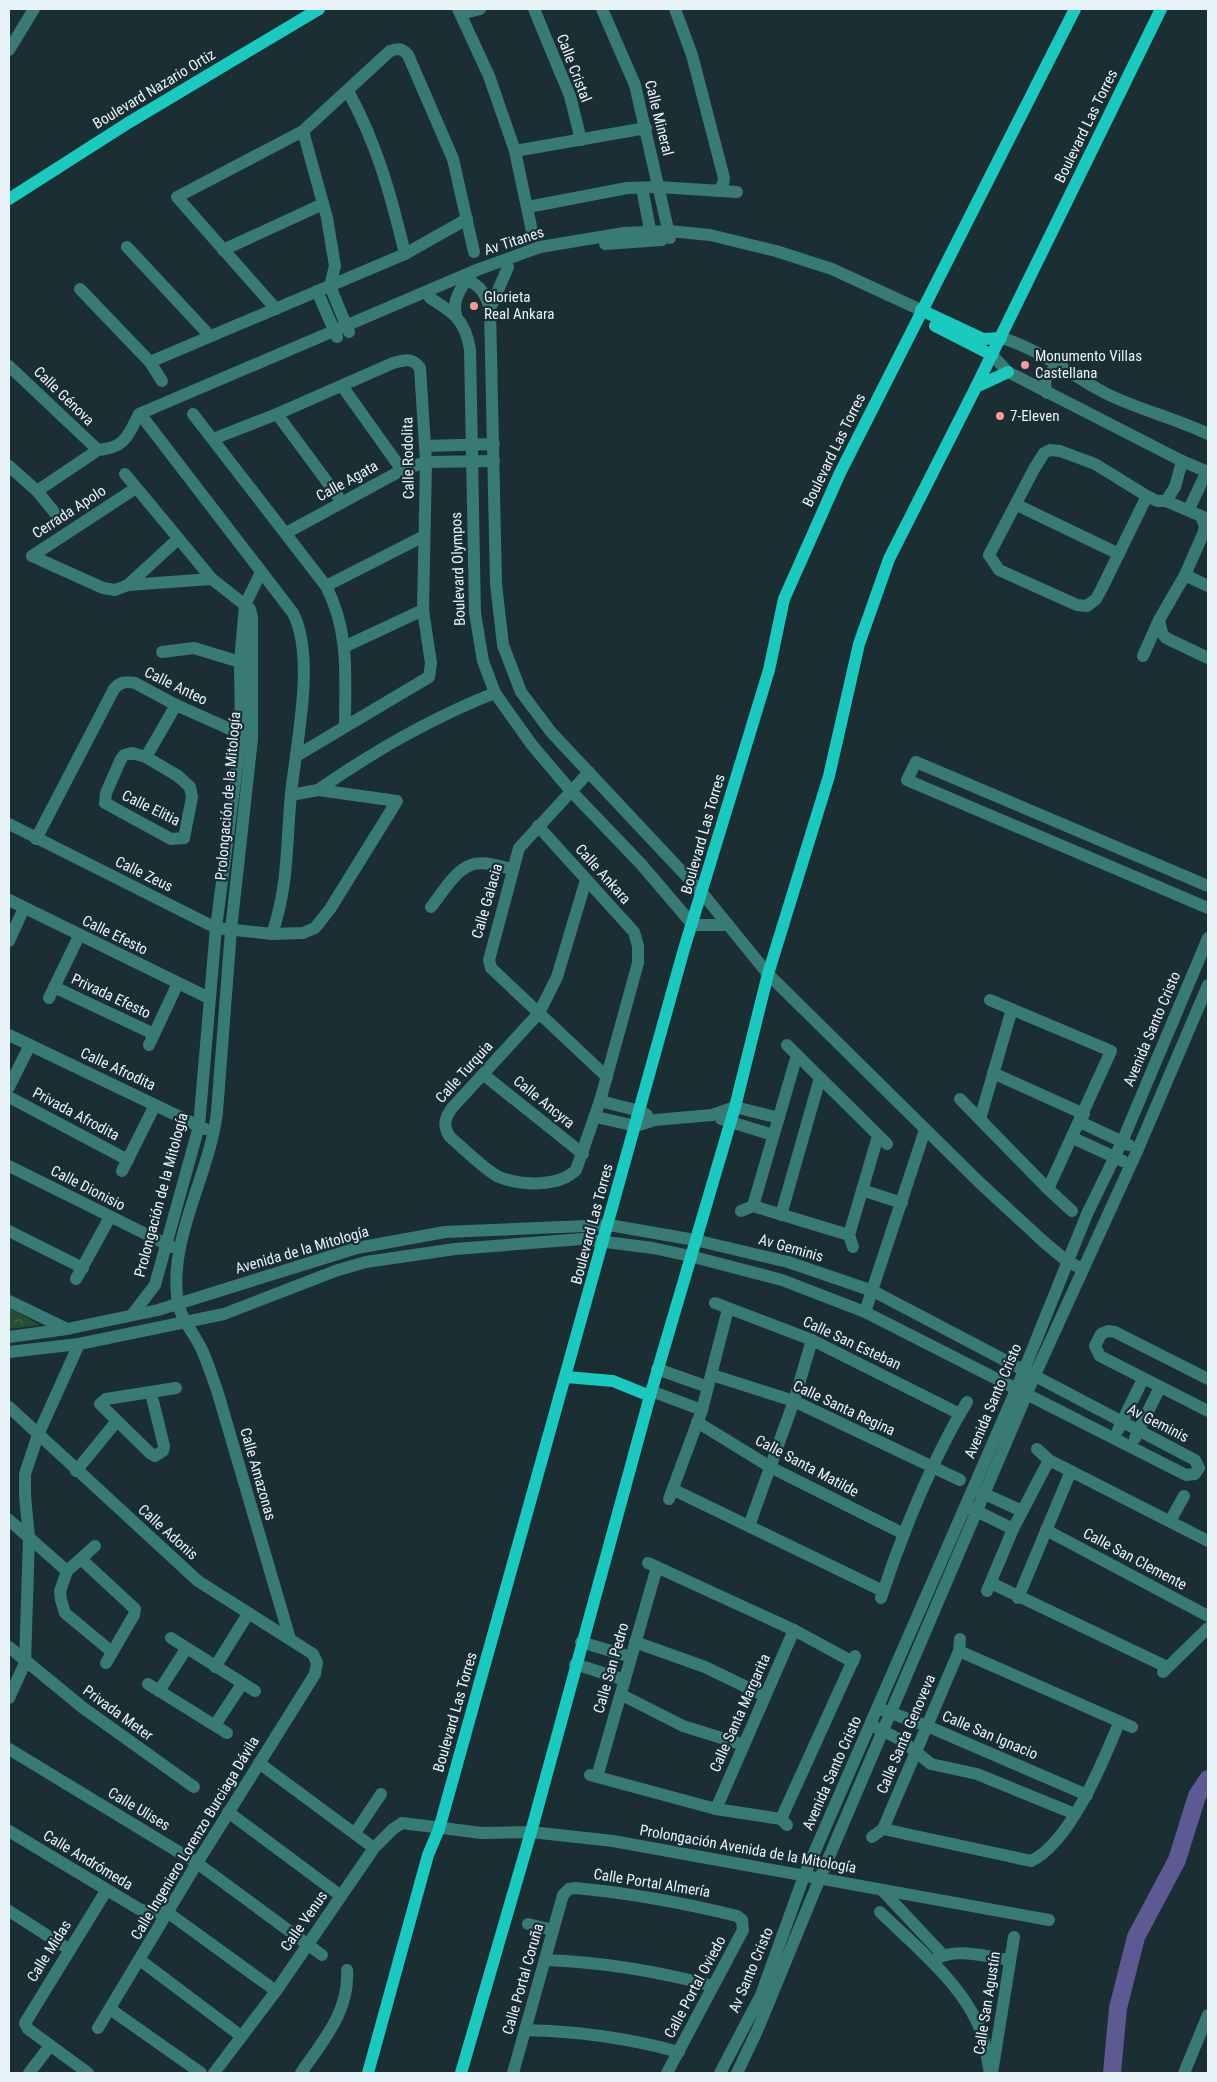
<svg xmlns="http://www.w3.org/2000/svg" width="1217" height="2082" font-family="'Roboto Condensed',sans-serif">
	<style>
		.park { fill: url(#park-crowns) }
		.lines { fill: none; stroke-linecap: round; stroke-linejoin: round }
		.river { stroke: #5c5993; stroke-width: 18 }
		.minor { stroke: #387a74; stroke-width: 12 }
		.major { stroke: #1acabe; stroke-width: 12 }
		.poi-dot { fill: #f59b97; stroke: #1a2e34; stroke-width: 2 }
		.labels { text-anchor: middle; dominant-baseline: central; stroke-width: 4.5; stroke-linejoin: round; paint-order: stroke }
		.street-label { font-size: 15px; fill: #e7f3f7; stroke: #1a2e34 }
		.poi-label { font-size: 15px; fill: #e7f3f7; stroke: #1a2e34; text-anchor: start }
	</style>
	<defs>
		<pattern id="park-crowns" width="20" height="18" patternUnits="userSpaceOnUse" patternTransform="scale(1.25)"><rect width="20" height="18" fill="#274d35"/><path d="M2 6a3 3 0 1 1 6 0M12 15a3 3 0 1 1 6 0" fill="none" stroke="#466753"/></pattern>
	</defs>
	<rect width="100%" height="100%" fill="#1a2e34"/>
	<path class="park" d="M9 1308 40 1325 9 1329Z"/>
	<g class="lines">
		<path class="river" d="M1112 2073 1118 2008 1136 1937 1177 1860 1197 1796 1208 1779"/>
		<g class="minor">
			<path d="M458 9 489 76 515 151"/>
			<path d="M534 9 570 96 581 140"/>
			<path d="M602 9 635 85 670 238"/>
			<path d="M675 9 692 55 724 178 723 185 717 191"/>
			<path d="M461 14 480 9"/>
			<path d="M9 50 34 9"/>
			<path d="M348 91C377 144 391 195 405 254"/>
			<path d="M303 131 327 218 335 266 330 286 349 332"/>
			<path d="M642 188 652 240"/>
			<path d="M528 207 627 188 658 187 737 192"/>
			<path d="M533 236 515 151 646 128"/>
			<path d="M605 244 662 240"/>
			<path d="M127 247 210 336"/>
			<path d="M223 250 323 204"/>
			<path d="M457 279C477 280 485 291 490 309L496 584 503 645 521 692 551 732 703 894 768 974 979 1182 1045 1243 1068 1262 1083 1269"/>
			<path d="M80 289 150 362 162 381"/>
			<path d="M317 291 337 337"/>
			<path d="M430 298C454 313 465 320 470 349L475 613 483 661 495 693 532 745 571 791 641 864 693 925H728"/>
			<path d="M276 309 177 197 303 131 390 51C398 48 402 48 408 55L453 159 474 252"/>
			<path d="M490 309 508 267"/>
			<path d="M456 315C452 300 461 287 471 275"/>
			<path d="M1001 338C1038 348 1071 375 1105 393 1139 410 1175 418 1208 434"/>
			<path d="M992 355 1008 372 1182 461 1208 472"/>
			<path d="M150 362 405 254 467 219"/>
			<path d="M9 366 98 450"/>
			<path d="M342 386 402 470"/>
			<path d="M1047 393C1043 380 1045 370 1061 369"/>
			<path d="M193 414 326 586C350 633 345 675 345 726"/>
			<path d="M277 414 342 502"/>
			<path d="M144 419 293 613C316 658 296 744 291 794 286 845 289 884 272 934"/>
			<path d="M213 439 277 414 393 363C405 360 412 357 420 368L426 462 423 610 431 663 429 677 296 756"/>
			<path d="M425 446 494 444"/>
			<path d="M9 466 37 491 55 513"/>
			<path d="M125 474 212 579 250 609 252 617V739L231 930 217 1112C210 1174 167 1241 178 1303 181 1320 195 1334 202 1350 208 1363 212 1377 217 1390L290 1639"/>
			<path d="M37 491 98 450C125 448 128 436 139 414L474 271 540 247 624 233 669 231 710 235 776 251 832 269 921 310"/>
			<path d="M1147 496 1102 588 1096 599 1087 606 1077 605 999 570 989 555 1034 469 1044 453 1050 450 1060 451 1095 464 1147 496 1157 501H1166L1208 519"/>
			<path d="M1166 501 1175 487 1182 461"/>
			<path d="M1017 505 1119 554"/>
			<path d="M1189 509 1207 471"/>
			<path d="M1201 516 1205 527 1203 534 1185 575 1159 620 1162 633 1166 638 1208 658"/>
			<path d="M286 533 402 470 426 462 494 461"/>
			<path d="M32 556 103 588 115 590 128 585 178 539"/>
			<path d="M32 556 136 488"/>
			<path d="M1185 575 1208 586"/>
			<path d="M128 585 212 579"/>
			<path d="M326 586 424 536"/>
			<path d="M346 646 423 610"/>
			<path d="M162 652 194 648 240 662"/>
			<path d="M1143 656 1159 620"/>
			<path d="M132 753 146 757 178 776 190 787 192 797 184 838 171 839 105 803 106 793 121 759 124 755Z"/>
			<path d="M146 757 176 705"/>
			<path d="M589 772 519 848 489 960 491 968 607 1077"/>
			<path d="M318 790C374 751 431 718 495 693"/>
			<path d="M9 824 216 928 272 934 303 933 315 928 330 909 397 801 318 790 291 795"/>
			<path d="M538 826 634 932 638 946V963L600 1101 576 1170C559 1187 521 1186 499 1177 486 1171 462 1147 450 1137 443 1126 444 1119 452 1108L539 1013 557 977 586 880"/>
			<path d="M36 839 114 689C120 682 125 681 135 683L176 705 248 737"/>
			<path d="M1208 886 916 762 907 780 1208 908"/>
			<path d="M9 900 209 998"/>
			<path d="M431 907C441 895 455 870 471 865 483 860 501 867 513 869"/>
			<path d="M9 941 24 908"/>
			<path d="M54 987 154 1034"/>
			<path d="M49 998 79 936"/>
			<path d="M990 1000 1111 1051 1048 1189"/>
			<path d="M9 1035 205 1129"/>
			<path d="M149 1045 178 983"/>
			<path d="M787 1045 887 1144"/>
			<path d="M993 1073 1084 1114"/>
			<path d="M484 1075 583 1154"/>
			<path d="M9 1087 30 1045"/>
			<path d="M9 1097 128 1160"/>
			<path d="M960 1099 1048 1189 1072 1211"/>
			<path d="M600 1101 640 1111 647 1115"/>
			<path d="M596 1117 636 1126 655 1120 712 1115 735 1107 779 1118"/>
			<path d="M721 1119 773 1135"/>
			<path d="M980 1119 1012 1009"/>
			<path d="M1080 1122 1129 1145"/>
			<path d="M1073 1138 1123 1161"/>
			<path d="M9 1166 172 1247"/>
			<path d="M122 1171 155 1105"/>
			<path d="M862 1190 902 1203"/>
			<path d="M753 1206 849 1235"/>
			<path d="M741 1211 753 1206 797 1055"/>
			<path d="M781 1215 820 1078"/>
			<path d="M9 1231 83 1268"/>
			<path d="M853 1247 849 1235 878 1136"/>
			<path d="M76 1279 110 1217"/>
			<path d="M9 1301 67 1329"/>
			<path d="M715 1303 812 1340 960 1414"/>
			<path d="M865 1312 925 1130"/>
			<path d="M132 1315 155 1285 199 1126 216 928 241 735 240 662 245 605 261 572"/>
			<path d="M9 1337 67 1329 158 1310 357 1248 445 1232 609 1225 695 1240 788 1262 873 1291 1195 1460 1199 1468 1195 1474 1186 1475 865 1312 782 1280 690 1256 653 1248 582 1239 455 1249 366 1262 338 1270 224 1314 79 1344 9 1352"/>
			<path d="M657 1369 708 1387"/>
			<path d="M712 1375 794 1401 960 1480"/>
			<path d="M1208 1379 1115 1332 1108 1331 1101 1334 1095 1346 1100 1356 1208 1411"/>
			<path d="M651 1391 702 1410"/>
			<path d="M151 1393 164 1446 163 1451 155 1456 150 1453 100 1404 106 1399 176 1388"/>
			<path d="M9 1407 198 1581 313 1654 317 1663 315 1674 197 1863 98 2028"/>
			<path d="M697 1422 772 1468 904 1534"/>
			<path d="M1118 1430 1143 1379"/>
			<path d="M1135 1438 1160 1387"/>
			<path d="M1037 1449 1049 1460 1208 1541"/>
			<path d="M76 1471 116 1422"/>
			<path d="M674 1490 883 1591"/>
			<path d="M978 1491 1022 1511"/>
			<path d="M669 1499 702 1410 728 1309"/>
			<path d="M970 1508 1013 1529"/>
			<path d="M9 1520 67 1571"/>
			<path d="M1170 1521 1184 1496"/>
			<path d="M749 1526 794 1401 812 1340"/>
			<path d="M1046 1530 1208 1616"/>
			<path d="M95 1546 67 1571 60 1591 61 1600 65 1613 112 1652"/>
			<path d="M81 1559 135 1609 134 1615 106 1663"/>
			<path d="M648 1563 794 1630 853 1662"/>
			<path d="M991 1583 1167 1667"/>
			<path d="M987 1591 1013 1529 1049 1460"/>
			<path d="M881 1598C901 1536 933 1458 967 1402"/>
			<path d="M1018 1598 1071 1471"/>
			<path d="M171 1638 255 1691"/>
			<path d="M581 1642 631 1657"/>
			<path d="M635 1642 705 1667 765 1696"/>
			<path d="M9 1647 82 1707 194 1787"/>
			<path d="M959 1651 1132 1727"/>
			<path d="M575 1664 625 1680"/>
			<path d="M215 1667 248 1614"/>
			<path d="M1163 1672 1208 1628"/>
			<path d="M148 1684 227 1733"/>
			<path d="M159 1691 186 1649"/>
			<path d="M622 1695 683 1726 744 1745"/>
			<path d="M9 1698 25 1663 29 1538 25 1495V1474L38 1435 79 1344"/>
			<path d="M883 1710 927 1726 1087 1795"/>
			<path d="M215 1725 242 1684"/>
			<path d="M875 1727 901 1740 931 1764 977 1774 1075 1814"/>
			<path d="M9 1749 197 1863 322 1955"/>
			<path d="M259 1763 374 1848"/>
			<path d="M590 1775 716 1809 781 1819 787 1825"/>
			<path d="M597 1777 657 1567"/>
			<path d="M716 1809 794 1630"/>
			<path d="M228 1812 341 1896"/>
			<path d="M781 1819 855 1656"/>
			<path d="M883 1829 1031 1861C1070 1843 1103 1762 1119 1723"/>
			<path d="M9 1831 139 1909 151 1913 167 1912 276 1991"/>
			<path d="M355 1833 381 1794"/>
			<path d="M872 1837 883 1829 959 1651 960 1639"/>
			<path d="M882 1890 943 1955"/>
			<path d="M9 1911 70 1950"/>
			<path d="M880 1912C914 1945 965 1986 981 2032 986 2045 987 2060 990 2073"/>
			<path d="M528 1924 553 1930"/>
			<path d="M936 1959C956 1947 988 1957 1009 1960"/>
			<path d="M140 1960 241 2036"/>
			<path d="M545 1960C603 1962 657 1971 713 1986"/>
			<path d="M110 2009 201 2073"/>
			<path d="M525 2030C578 2031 628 2038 679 2052"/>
			<path d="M29 2073 50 2046"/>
			<path d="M88 2073 28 2029 25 2023 106 1891"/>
			<path d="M214 2073 276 1991 374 1848 393 1829 402 1823 482 1833 531 1832 613 1841 1049 1920"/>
			<path d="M301 2073C322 2042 350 2011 347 1970"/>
			<path d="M513 2073 563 1895 569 1889 575 1888C631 1893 684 1903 737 1916L742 1920 743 1930 667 2073"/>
			<path d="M720 2073 761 1995 804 1876 1016 1390 1087 1214 1122 1142 1208 938"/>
			<path d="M737 2073 757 2031 820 1878 1034 1377 1138 1149 1208 985"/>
			<path d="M992 2073 1014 1937"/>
			<path d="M1184 2073 1208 2015"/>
		</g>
		<g class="major">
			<path d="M9 199 128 123 319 9"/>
			<path d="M921 310 983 339 1001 338"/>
			<path d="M935 326 992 355"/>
			<path d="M976 387 1161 9"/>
			<path d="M566 1377 613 1381 650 1396"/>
			<path d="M368 2073 428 1855 439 1829 684 949 769 670 784 599 840 473 1075 9"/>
			<path d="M461 2073 531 1832 650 1396 735 1107 768 974 829 776 859 644 889 559 976 387 1008 372"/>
		</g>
	</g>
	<g class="poi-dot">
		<circle cx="474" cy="306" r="5"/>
		<circle cx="1025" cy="365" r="5"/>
		<circle cx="1000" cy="416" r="5"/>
	</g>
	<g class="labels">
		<g class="street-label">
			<text transform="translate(574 68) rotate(69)">Calle Cristal</text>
			<text transform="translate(154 89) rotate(-31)">Boulevard Nazario Ortiz</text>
			<text transform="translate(659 118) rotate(76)">Calle Mineral</text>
			<text transform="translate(1086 126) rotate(-64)">Boulevard Las Torres</text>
			<text transform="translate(514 241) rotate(-18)">Av Titanes</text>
			<text transform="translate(64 396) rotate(44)">Calle Génova</text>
			<text transform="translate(834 450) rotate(-64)">Boulevard Las Torres</text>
			<text transform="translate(408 458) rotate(-91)">Calle Rodolita</text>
			<text transform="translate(347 481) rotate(-29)">Calle Agata</text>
			<text transform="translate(69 512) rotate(-33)">Cerrada Apolo</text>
			<text transform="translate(458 569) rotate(-92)">Boulevard Olympos</text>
			<text transform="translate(176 686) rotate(26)">Calle Anteo</text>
			<text transform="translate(228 796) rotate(-85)">Prolongación de la Mitología</text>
			<text transform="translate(151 808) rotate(26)">Calle Elitia</text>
			<text transform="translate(703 834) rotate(-74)">Boulevard Las Torres</text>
			<text transform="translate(144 874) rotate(26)">Calle Zeus</text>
			<text transform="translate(603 874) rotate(48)">Calle Ankara</text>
			<text transform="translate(487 901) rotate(-74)">Calle Galacia</text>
			<text transform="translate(115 935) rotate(26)">Calle Efesto</text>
			<text transform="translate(111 996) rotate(25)">Privada Efesto</text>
			<text transform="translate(1152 1029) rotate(-67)">Avenida Santo Cristo</text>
			<text transform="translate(118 1069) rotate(25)">Calle Afrodita</text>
			<text transform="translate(464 1072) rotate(-48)">Calle Turquia</text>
			<text transform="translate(544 1102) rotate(39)">Calle Ancyra</text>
			<text transform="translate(76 1114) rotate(28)">Privada Afrodita</text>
			<text transform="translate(88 1188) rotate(27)">Calle Dionisio</text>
			<text transform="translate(161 1195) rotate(-75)">Prolongación de la Mitología</text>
			<text transform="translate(592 1224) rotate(-75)">Boulevard Las Torres</text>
			<text transform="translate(791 1248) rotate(16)">Av Geminis</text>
			<text transform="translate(302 1250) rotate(-16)">Avenida de la Mitología</text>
			<text transform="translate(852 1343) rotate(25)">Calle San Esteban</text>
			<text transform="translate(993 1401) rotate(-67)">Avenida Santo Cristo</text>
			<text transform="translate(844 1408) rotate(25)">Calle Santa Regina</text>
			<text transform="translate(1158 1423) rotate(27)">Av Geminis</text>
			<text transform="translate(807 1466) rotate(28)">Calle Santa Matilde</text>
			<text transform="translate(258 1474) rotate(74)">Calle Amazonas</text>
			<text transform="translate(168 1532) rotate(42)">Calle Adonis</text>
			<text transform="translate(1135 1559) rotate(28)">Calle San Clemente</text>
			<text transform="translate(611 1668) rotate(-74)">Calle San Pedro</text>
			<text transform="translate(455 1712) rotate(-74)">Boulevard Las Torres</text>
			<text transform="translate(118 1713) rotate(36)">Privada Meter</text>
			<text transform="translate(740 1713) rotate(-66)">Calle Santa Margarita</text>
			<text transform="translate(906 1734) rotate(-67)">Calle Santa Genoveva</text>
			<text transform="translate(990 1735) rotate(23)">Calle San Ignacio</text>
			<text transform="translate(832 1773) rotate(-66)">Avenida Santo Cristo</text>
			<text transform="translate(139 1809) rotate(31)">Calle Ulises</text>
			<text transform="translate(195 1838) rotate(-59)">Calle Ingeniero Lorenzo Burciaga Dávila</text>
			<text transform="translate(748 1849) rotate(10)">Prolongación Avenida de la Mitología</text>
			<text transform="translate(88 1860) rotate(31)">Calle Andrómeda</text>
			<text transform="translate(652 1883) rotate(9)">Calle Portal Almería</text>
			<text transform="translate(304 1921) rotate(-55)">Calle Venus</text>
			<text transform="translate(49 1951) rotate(-58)">Calle Midas</text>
			<text transform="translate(751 1970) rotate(-67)">Av Santo Cristo</text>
			<text transform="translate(523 1979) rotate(-74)">Calle Portal Coruña</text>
			<text transform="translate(695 1987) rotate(-62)">Calle Portal Oviedo</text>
			<text transform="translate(987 2003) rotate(-81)">Calle San Agustín</text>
		</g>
		<g class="poi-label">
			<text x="484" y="297">Glorieta<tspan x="484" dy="17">Real Ankara</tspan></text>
			<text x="1035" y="356">Monumento Villas<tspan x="1035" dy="17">Castellana</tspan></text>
			<text x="1010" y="416">7-Eleven</text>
		</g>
	</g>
	<rect width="1217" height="2082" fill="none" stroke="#e7f3f7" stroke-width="20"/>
</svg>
